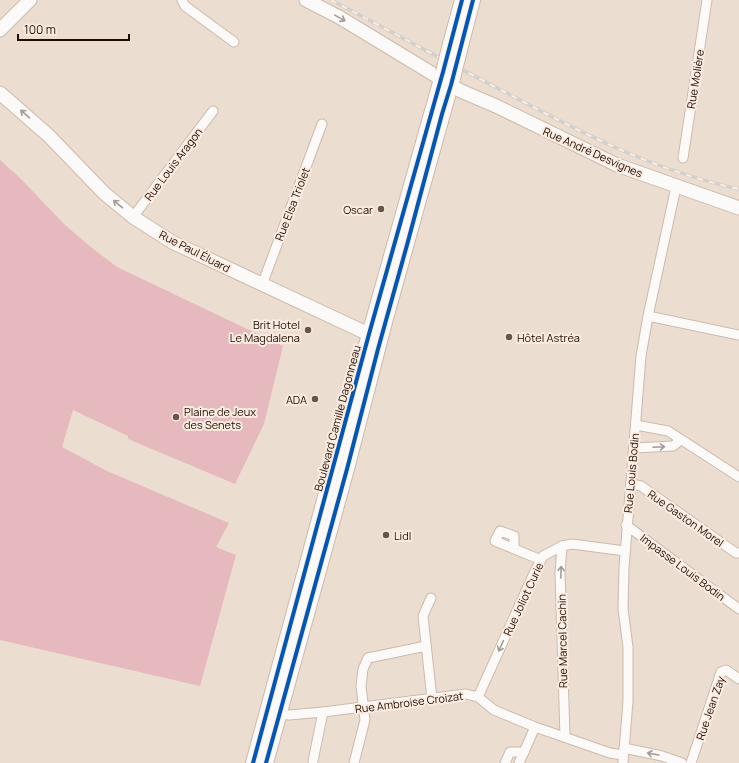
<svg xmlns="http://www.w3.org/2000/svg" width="739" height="763" font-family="Manrope,sans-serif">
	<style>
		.green { fill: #e5b9bd }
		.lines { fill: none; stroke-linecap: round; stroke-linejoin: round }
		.street-casing { stroke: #cdbaaa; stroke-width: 11 }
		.secondary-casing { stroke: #cdbaaa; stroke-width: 15 }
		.primary-casing { stroke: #cdbaaa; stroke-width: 16 }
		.street { stroke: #fcfaf8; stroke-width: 9 }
		.secondary { stroke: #fcfaf8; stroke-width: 13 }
		.primary { stroke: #fcfaf8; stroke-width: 14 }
		.rail-casing { stroke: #d3cfcb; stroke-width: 3.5 }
		.rail { stroke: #faece1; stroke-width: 2; stroke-dasharray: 6; stroke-linecap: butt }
		.primary-bridge-casing { stroke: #cdbaaa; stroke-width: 16; stroke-linecap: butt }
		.primary-bridge { stroke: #fcfaf8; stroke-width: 14 }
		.cycleway-casing { stroke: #faece1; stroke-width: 6 }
		.cycleway { stroke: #0057b8; stroke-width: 4 }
		.oneway { stroke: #a59a95 }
		.poi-dot { fill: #695449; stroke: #faece1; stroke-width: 1.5 }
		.labels { text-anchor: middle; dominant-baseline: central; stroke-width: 4; stroke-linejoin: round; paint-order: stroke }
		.street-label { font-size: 11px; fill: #220b00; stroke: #faece1 }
		.poi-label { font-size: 11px; fill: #220b00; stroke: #faece1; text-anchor: end }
	</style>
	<rect width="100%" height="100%" fill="#ecddd1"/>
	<path class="green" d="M0 160 20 178 65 225 92 248 117 267 283 346 264 424 235 484 128 439V436L73 410 62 447 107 471 229 523 216 547 236 555 200 686 0 640Z"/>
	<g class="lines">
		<g class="street-casing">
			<g id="street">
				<path d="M182 0 185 6 234 42"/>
				<path d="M683 158 707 0"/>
				<path d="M133 217 213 111"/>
				<path d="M262 285 322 124"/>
				<path d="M648 316 739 335"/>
				<path d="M636 425 668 431 739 477"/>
				<path d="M634 448 673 446 681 440"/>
				<path d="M631 484 641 486 736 553H739"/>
				<path d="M626 525 739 609"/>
				<path d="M562 546 560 573 565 737"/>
				<path d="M514 549V536L500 531 495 541 541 560"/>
				<path d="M431 598 423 616 432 699"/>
				<path d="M478 697 535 571 543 556 562 546 572 544 625 551"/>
				<path d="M279 714 289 715 323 712 466 694 478 697 494 710 535 727 610 753 623 755"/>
				<path d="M624 748 662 756 682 763"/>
				<path d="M313 761 323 712"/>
				<path d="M354 763 365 720 361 686 363 669 368 658 426 646"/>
				<path d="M505 763 510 752H524"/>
				<path d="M519 763 535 727"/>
				<path d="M623 763 628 701V647L623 609 624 568 641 356 648 316 676 187"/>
				<path d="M691 763 721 672 726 670 739 679"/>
			</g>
		</g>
		<g class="secondary-casing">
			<g id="secondary">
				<path d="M306 0 339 17 461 91 496 106 617 165 739 208"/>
				<path d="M0 30 30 0"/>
				<path d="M0 93 49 136 104 193 133 217 172 242 362 331 379 337"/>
			</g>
		</g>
		<g class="primary-casing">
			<g id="primary">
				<path d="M450 44 462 0"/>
				<path d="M460 50 473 0"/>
				<path d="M253 763 369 334 443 72"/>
				<path d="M266 763 347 469 385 322 453 78"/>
			</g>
		</g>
		<use href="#street" class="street"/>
		<use href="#secondary" class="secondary"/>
		<use href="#primary" class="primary"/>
		<g class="rail-casing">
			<path id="rail" d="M331 0C388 30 445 61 503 91 580 132 652 170 739 189"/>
		</g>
		<use href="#rail" class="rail"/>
		<g class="primary-bridge-casing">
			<g id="primary-bridge">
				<path d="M443 72 450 44"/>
				<path d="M453 78 460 50"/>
			</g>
		</g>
		<use href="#primary-bridge" class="primary-bridge"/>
		<g class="cycleway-casing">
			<g id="cycleway">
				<path d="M253 763 369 334 443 72 462 0"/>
				<path d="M266 763 347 469 378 349 407 245 442 114 451 85 473 0"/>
			</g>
		</g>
		<use href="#cycleway" class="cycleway"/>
	</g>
	<defs><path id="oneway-shaft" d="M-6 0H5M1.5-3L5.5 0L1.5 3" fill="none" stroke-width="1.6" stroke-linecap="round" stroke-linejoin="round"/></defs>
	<g class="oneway">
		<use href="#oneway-shaft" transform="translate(340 18) rotate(29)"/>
		<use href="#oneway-shaft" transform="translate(25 114) rotate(-139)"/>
		<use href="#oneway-shaft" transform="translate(118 204) rotate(-140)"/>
		<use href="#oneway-shaft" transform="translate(659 447) rotate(-3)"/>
		<use href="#oneway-shaft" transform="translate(561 572) rotate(-89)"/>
		<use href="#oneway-shaft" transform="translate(501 646) rotate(114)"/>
		<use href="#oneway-shaft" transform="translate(653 754) rotate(-170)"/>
	</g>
	<g class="poi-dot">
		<circle cx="381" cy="209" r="4"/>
		<circle cx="308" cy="330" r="4"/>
		<circle cx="509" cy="337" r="4"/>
		<circle cx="315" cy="399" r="4"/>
		<circle cx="176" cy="417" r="4"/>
		<circle cx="386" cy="535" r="4"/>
	</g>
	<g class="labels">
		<g class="street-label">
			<text transform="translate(695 79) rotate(-81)">Rue Molière</text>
			<text transform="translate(593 152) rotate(24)">Rue André Desvignes</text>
			<text transform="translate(173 164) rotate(-53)">Rue Louis Aragon</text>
			<text transform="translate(292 204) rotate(-69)">Rue Elsa Triolet</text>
			<text transform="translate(195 251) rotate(27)">Rue Paul Éluard</text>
			<text transform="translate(337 418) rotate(-75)">Boulevard Camille Dagonneau</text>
			<text transform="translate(631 473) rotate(-85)">Rue Louis Bodin</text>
			<text transform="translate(686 518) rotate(35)">Rue Gaston Morel</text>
			<text transform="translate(683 567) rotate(37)">Impasse Louis Bodin</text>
			<text transform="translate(523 599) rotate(-65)">Rue Joliot Curie</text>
			<text transform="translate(562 641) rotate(-91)">Rue Marcel Cachin</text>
			<text transform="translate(409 702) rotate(-7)">Rue Ambroise Croizat</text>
			<text transform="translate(710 708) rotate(-71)">Rue Jean Zay</text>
		</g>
		<g class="poi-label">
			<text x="373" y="209">Oscar</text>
			<text x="300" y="324">Brit Hotel<tspan x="300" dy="13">Le Magdalena</tspan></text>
			<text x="517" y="337" text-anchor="start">Hôtel Astréa</text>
			<text x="307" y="399">ADA</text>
			<text x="184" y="411" text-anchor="start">Plaine de Jeux<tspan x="184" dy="13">des Senets</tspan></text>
			<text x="394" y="535" text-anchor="start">Lidl</text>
		</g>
	</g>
	<path d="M18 34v6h111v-6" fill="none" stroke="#220b00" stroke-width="2"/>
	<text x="24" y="34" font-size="12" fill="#220b00" stroke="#faece1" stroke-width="3" paint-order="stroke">100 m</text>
</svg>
